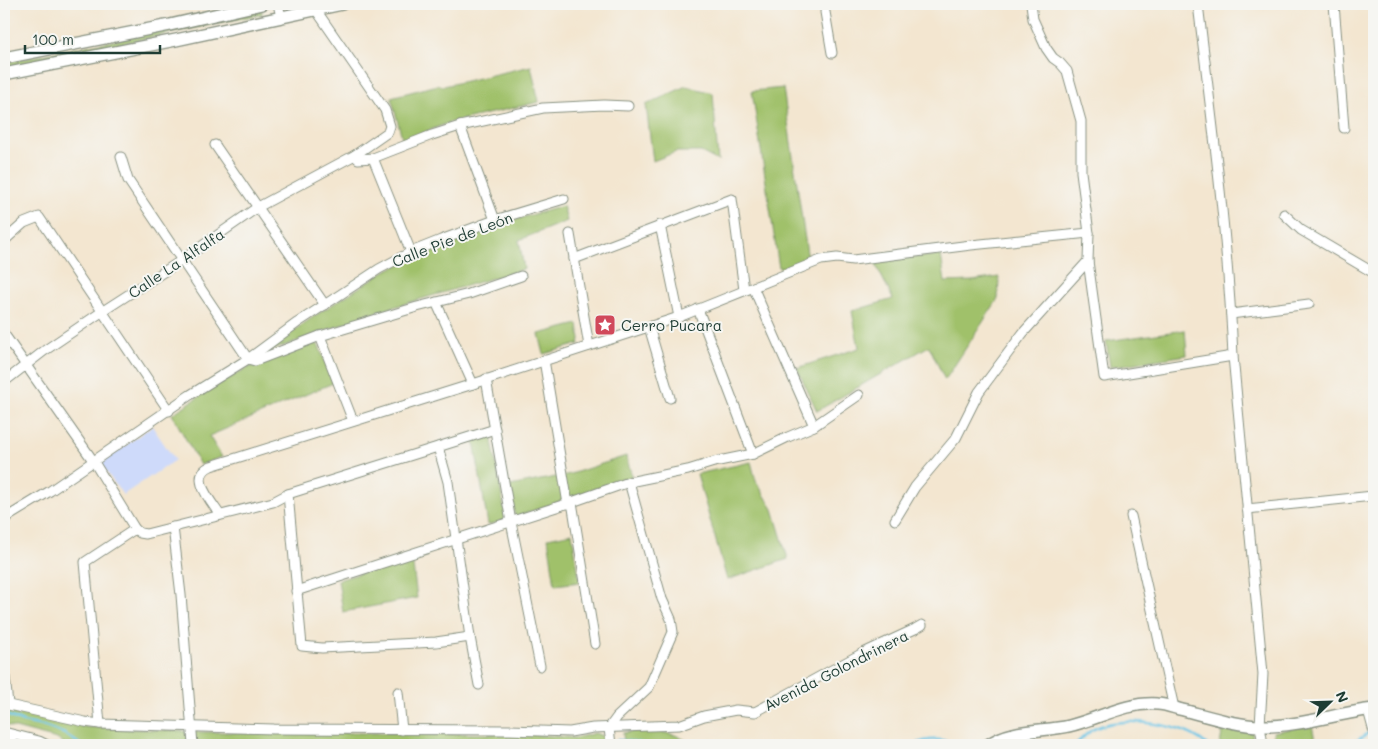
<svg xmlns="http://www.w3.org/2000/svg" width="1378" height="749" font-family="Mali,sans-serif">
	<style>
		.built { fill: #cedafa }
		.green { fill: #a0c16a; stroke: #607f4f }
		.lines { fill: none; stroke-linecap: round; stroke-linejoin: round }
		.stream { stroke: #68c4e6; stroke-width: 2.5 }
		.minor-casing { stroke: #899282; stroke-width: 11 }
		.major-casing { stroke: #899282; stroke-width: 14 }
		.minor { stroke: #fff; stroke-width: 9 }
		.major { stroke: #fff; stroke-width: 11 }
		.labels { text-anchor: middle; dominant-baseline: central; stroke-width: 4; stroke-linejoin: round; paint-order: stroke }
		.street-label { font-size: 15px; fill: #1f3d34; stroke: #f6f6f2 }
		.poi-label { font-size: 15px; fill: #1f3d34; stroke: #f6f6f2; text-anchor: start }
	</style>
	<rect width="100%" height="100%" fill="#f6f6f2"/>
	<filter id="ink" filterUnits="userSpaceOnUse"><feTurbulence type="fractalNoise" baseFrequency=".02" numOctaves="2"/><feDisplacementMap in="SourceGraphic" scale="10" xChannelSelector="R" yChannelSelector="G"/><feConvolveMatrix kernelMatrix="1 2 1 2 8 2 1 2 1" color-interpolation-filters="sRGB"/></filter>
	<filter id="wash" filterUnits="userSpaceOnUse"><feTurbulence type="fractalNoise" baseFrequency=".0096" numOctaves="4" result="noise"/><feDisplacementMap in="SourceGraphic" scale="20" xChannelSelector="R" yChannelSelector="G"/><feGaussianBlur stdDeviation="1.12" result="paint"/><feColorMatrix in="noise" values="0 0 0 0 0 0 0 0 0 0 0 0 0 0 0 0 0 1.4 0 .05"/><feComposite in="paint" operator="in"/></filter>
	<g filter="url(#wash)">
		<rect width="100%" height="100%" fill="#f3e6d0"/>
		<path class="built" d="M152 426 175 460 123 495 102 466 103 462Z"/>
		<g class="green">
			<path d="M262 10V14L4 68V63Z"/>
			<path d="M531 66 539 102 448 123 403 141 391 97 438 85 444 86Z"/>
			<path d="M686 86 713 93 718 161 701 152H676L653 161 646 105Z"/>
			<path d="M783 88 808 260 779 268 752 91Z"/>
			<path d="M563 206 567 221 519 240 524 269 380 311 259 355 316 315 385 271 421 255 503 223Z"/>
			<path d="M941 255 945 282 972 281 999 277 998 299 945 380 929 346 817 411 797 368 859 348 852 311 893 299 874 261Z"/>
			<path d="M578 324 580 339 579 344 544 354 539 334Z"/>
			<path d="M1185 330 1187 355 1110 367 1106 341Z"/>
			<path d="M316 343 319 346 333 383 209 436 222 457 200 465 172 414 224 381 247 368Z"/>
			<path d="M491 435 506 520 488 525 474 441Z"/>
			<path d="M626 456 632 476 515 517 510 486 571 474Z"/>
			<path d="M751 462 756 481 773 509 788 559 727 580 697 474Z"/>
			<path d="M572 533 580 582 555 585 548 538Z"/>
			<path d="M412 558 417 598 343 612 338 580Z"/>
			<path d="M4 708 86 727 203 732 530 734 576 738 595 733 605 737 604 745H66L57 739 4 725Z"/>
			<path d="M1312 725 1316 745H1275L1273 732Z"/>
			<path d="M1223 727 1253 732 1251 745H1220Z"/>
			<path d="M648 729 675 735 696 745H624L623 733Z"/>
		</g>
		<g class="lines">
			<g class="stream">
				<path d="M4 714 23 722 43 726 65 734 81 745"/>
				<path d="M618 740 652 745"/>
				<path d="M195 743 239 745 478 743 536 745"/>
				<path d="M180 745 182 742H189"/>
				<path d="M577 745 592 743"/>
				<path d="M913 745C928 738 943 738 958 745"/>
				<path d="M1075 745C1082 739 1088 731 1096 728 1125 715 1184 724 1207 745"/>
				<path d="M1350 745 1371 731"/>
			</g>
		</g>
	</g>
	<g filter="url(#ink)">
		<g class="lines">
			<g class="minor-casing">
				<g id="minor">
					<path d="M278 4 281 17"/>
					<path d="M1198 4C1212 121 1228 238 1233 356L1263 674 1260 726 1263 745"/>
					<path d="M1334 4 1344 128"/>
					<path d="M825 12 832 53"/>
					<path d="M460 126 495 220"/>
					<path d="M215 145 325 305"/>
					<path d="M355 155 358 159 373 158 432 135 460 126 543 108 604 105 628 106"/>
					<path d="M121 157 128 180 248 359 255 361 320 336 417 307 469 294 521 276"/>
					<path d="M373 158 411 252"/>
					<path d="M1284 214 1301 230 1374 273"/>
					<path d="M660 225 679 317"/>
					<path d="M570 234 589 346"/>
					<path d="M4 241 24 223 39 217 169 411"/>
					<path d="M574 259 732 199 744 290"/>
					<path d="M1088 261 1104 377 1233 356"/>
					<path d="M753 287 814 426"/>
					<path d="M436 302 473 384"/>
					<path d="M698 309 753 454"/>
					<path d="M1231 314 1309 304"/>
					<path d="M649 327 670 398"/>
					<path d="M4 334 94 462 135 529 140 533 146 534 273 502 288 494 495 429"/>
					<path d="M320 336 353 421"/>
					<path d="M544 360 568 504"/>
					<path d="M486 379 511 522 540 666"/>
					<path d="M4 382 44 351 103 311 182 260 258 207 355 155 388 132 390 126 385 110 316 10 315 4"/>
					<path d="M438 447 448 482 470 637 479 685"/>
					<path d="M288 494 302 646 322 648 436 642 470 637"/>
					<path d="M572 502 595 644"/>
					<path d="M1247 509 1373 496"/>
					<path d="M220 515C211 501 188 476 211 466L473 384 679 317 821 260 837 258 853 260 971 245 1089 233"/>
					<path d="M1131 516 1174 708"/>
					<path d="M4 519 50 491 190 395 248 359 297 323 379 269 411 252 441 240 495 220 564 199"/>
					<path d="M895 520 915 487 956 438 979 392 1023 333 1088 261 1089 233 1081 172V121L1067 71 1060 63 1053 58 1046 48 1033 19 1031 4"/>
					<path d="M173 527 181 595 193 745"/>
					<path d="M296 591 572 502 629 482 688 470 714 462 753 454 788 437 814 426 859 395"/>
					<path d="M4 668 8 704"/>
					<path d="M398 692 402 730"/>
					<path d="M4 704 85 722 100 724 274 729 510 730 570 732 593 728 679 725 704 716 736 710 755 712 861 654 915 629 922 625"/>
					<path d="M1368 710 1374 732"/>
					<path d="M100 724 85 562 135 529"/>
					<path d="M4 732 39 741 47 745"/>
					<path d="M4 733 14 745"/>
					<path d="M611 745 609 728 617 717 649 687 673 632 671 619 662 599 629 482"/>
				</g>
			</g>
			<g class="major-casing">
				<g id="major">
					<path d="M4 58 170 25 262 4"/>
					<path d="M4 74 176 40 342 4"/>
					<path d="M988 745C1011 728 1043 732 1069 726 1099 719 1125 702 1157 704 1164 704 1172 707 1179 709 1204 715 1237 726 1261 726 1297 727 1338 713 1374 709"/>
				</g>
			</g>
			<use href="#minor" class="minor"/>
			<use href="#major" class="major"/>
		</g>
	</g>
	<defs>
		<g id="sight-square" transform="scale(1.125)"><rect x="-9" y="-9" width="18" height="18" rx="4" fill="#d1495b" stroke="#f6f6f2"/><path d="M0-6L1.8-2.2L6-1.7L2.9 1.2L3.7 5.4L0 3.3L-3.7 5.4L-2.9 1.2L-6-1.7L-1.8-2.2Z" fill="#fff"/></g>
	</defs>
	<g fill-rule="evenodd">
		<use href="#sight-square" x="605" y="325"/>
	</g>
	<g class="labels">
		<g class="street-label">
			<text transform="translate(452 239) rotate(-21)">Calle Pie de León</text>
			<text transform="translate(176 263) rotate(-34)">Calle La Alfalfa</text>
			<text transform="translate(836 670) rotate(-27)">Avenida Golondrinera</text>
		</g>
		<g class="poi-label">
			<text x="621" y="325">Cerro Pucara</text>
		</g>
	</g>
	<rect width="1378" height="749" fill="none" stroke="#f6f6f2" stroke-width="20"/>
	<g transform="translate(1330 702) rotate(67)" stroke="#f6f6f2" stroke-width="4" paint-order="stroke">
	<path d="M0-4L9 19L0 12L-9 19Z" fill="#1f3d34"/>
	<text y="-8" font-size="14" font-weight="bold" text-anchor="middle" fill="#1f3d34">N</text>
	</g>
	<path d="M25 45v8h135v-8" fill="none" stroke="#1f3d34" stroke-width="2.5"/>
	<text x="32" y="45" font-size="15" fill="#1f3d34" stroke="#f6f6f2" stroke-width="4" paint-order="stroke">100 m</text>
</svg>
